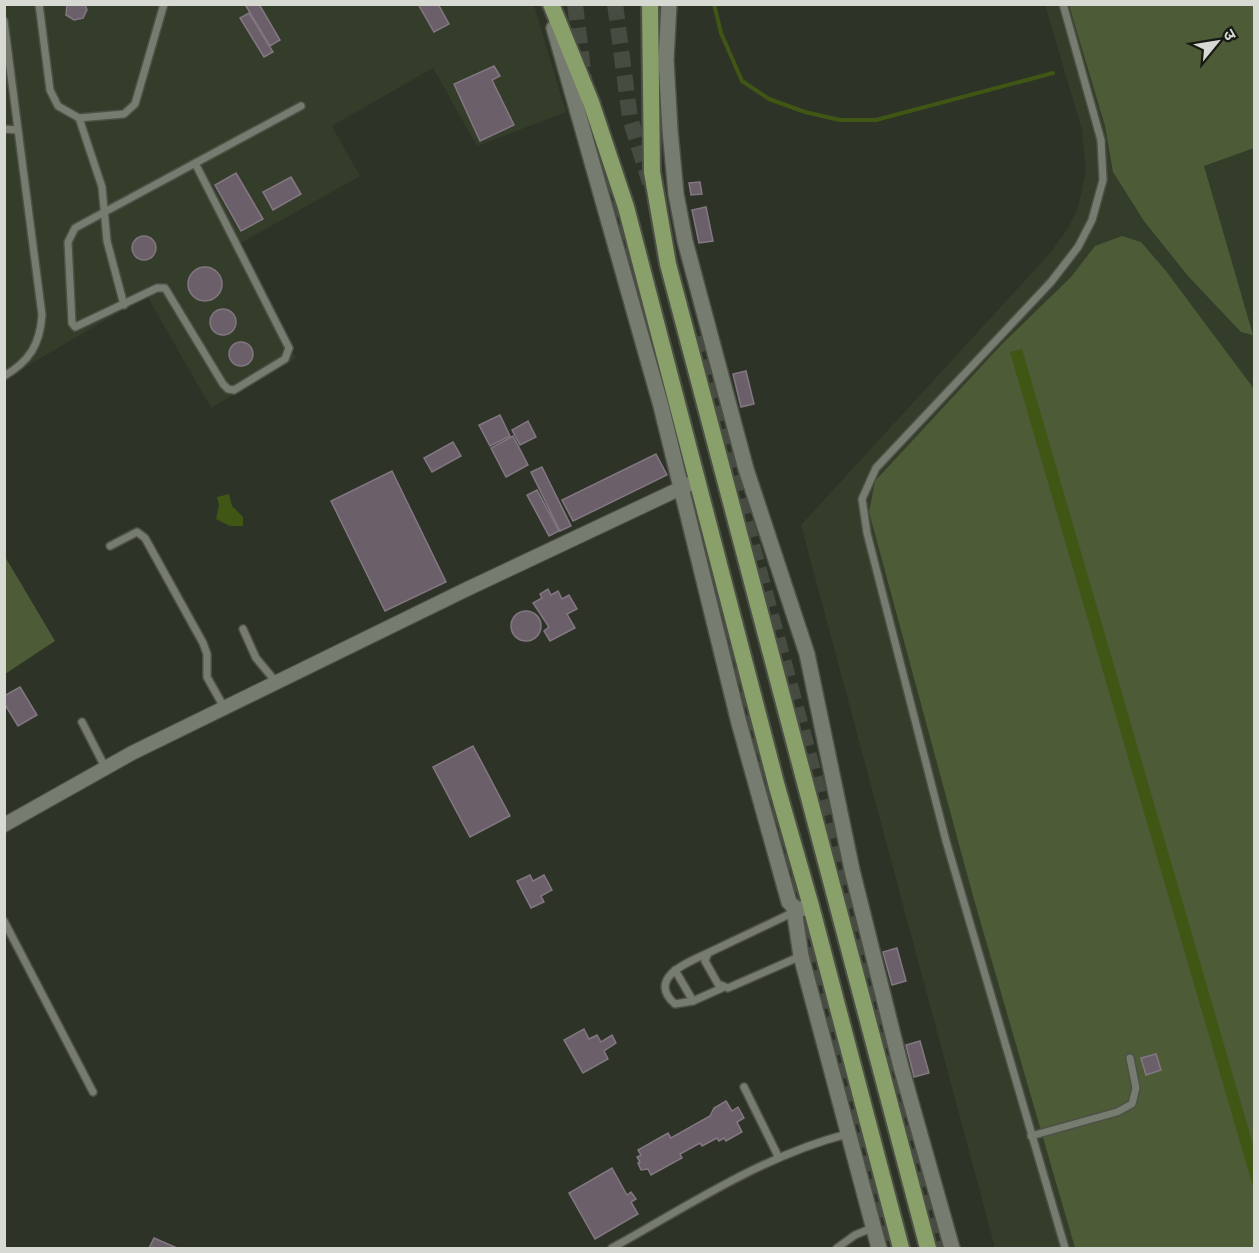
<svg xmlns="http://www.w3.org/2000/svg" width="1259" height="1253" font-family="Montserrat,'Noto Sans Devanagari',sans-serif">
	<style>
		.built { fill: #343c2a }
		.green { fill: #4d5c36 }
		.water { fill: #3f5614 }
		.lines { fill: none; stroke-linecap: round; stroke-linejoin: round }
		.stream { stroke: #3f5614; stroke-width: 4 }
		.building { fill: #6b606a; stroke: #837782; stroke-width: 1.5 }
		.trunk-tunnel { stroke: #464c41; stroke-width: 16; stroke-dasharray: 16 8; stroke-linecap: butt }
		.service-casing { stroke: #4c5046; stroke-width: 10 }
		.minor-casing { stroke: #4c5046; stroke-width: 16 }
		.tertiary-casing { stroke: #4c5046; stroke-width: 18 }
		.trunk-casing { stroke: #4c5046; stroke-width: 20 }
		.service { stroke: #767c6f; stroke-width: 7 }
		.minor { stroke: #767c6f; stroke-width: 14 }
		.tertiary { stroke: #767c6f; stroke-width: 15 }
		.trunk { stroke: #8aa06a; stroke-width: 16 }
	</style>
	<rect width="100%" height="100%" fill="#2d3327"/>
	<g class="built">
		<path d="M5 5H534L566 112 477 146 433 68 332 126 360 176 241 243 296 358 211 408 147 296 5 379Z"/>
		<path d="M1045 5H1254V1248H995L801 525 1051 252 1068 228 1078 208 1086 170 1082 130Z"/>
	</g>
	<g class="green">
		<path d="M1069 5H1254V148L1204 166 1253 335 1241 332 1188 276 1144 221 1113 172 1105 126Z"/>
		<path d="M1122 236 1141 242 1166 271 1254 389V1248H1075L973 896 869 512 875 481 1002 344 1071 277 1095 246Z"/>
		<path d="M4 555 55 641 5 674H4Z"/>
	</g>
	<g class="water">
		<path d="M1022 349 1254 1148V1190L1010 352Z"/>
		<path d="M229 494 232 506 243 517V526H230L216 519 219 505 217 497Z"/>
	</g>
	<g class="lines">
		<path class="stream" d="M714 4 721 33 742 81 769 99 805 112 840 120H876L1053 73"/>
	</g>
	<g class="building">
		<path d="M85 4 87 10 83 18 74 20 66 15 67 4Z"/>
		<path d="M248 4H259L280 40 270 46 246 6Z"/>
		<path d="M418 4H438L449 24 434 32Z"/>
		<path d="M249 13 273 52 264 57 240 18Z"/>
		<path d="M494 66 500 76 492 80 514 125 480 141 454 84Z"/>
		<path d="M236 173 263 219 241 231 215 185Z"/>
		<path d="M291 177 301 194 273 210 263 192Z"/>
		<path d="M700 182 702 194 691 195 689 183Z"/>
		<path d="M706 207 713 241 699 243 692 210Z"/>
		<circle cx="144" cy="248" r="12"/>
		<circle cx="205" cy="284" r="17"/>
		<circle cx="223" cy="322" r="13"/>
		<circle cx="241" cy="354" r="12"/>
		<path d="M746 371 754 404 741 407 733 374Z"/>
		<path d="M500 415 510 436 490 446 479 425Z"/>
		<path d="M528 421 536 437 520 445 512 430Z"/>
		<path d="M513 436 528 465 506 477 491 448Z"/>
		<path d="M453 442 461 456 432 472 424 458Z"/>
		<path d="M656 454 667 475 573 521 562 500Z"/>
		<path d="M542 467 571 526 560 531 531 472Z"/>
		<path d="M392 471 446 582 385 611 331 501Z"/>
		<path d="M537 490 559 531 549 536 527 495Z"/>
		<path d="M548 589 551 595 558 591 562 599 569 595 577 609 567 614 575 628 550 641 544 631 549 627 533 603 542 598 540 594Z"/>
		<circle cx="526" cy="626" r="15"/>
		<path d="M20 687 37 715 18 726 4 703V696Z"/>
		<path d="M473 746 510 816 470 837 433 767Z"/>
		<path d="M530 875 533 881 544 875 552 890 541 896 544 902 531 908 517 881Z"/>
		<path d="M897 948 906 981 892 985 883 952Z"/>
		<path d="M584 1029 589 1039 597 1035 601 1042 612 1035 616 1043 604 1051 608 1059 583 1073 564 1040Z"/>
		<path d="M920 1041 929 1073 914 1077 906 1045Z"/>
		<path d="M1156 1054 1161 1070 1146 1075 1141 1058Z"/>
		<path d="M726 1101 732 1111 738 1107 744 1118 737 1122 742 1132 726 1141 724 1138 719 1141 717 1138 702 1146 700 1143 680 1154 682 1158 651 1175 648 1169 641 1170 638 1163 640 1162 637 1157 641 1155 638 1150 668 1133 671 1138 710 1116 714 1108Z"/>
		<path d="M612 1168 627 1195 631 1192 636 1199 631 1202 638 1214 595 1239 569 1193Z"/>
		<path d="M154 1238 177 1248H149Z"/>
	</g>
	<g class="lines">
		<g class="trunk-tunnel">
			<path d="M575 4 584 78"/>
			<path d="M615 4 630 118 650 183"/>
			<path d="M588 109 590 126 639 286"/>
			<path d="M696 337 942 1248"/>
			<path d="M714 575 887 1248"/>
		</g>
		<g class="service-casing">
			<g id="service">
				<path d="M39 4 50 90 58 106 79 118 124 114 135 104 164 4"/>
				<path d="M1063 4 1101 140 1103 180 1092 220 1078 247 1051 282 876 468 862 499 867 533 946 841 1065 1248"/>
				<path d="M4 21 42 315C40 344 30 361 4 376"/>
				<path d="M79 118 102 187 107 241 124 305"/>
				<path d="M4 129 17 130"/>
				<path d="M195 163 289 348 285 359 234 390 228 389 223 384 165 288H157L75 327 72 323 68 242 75 228 301 106"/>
				<path d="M110 546 137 532 145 538 203 643 207 654V677L225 709"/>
				<path d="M243 629 256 658 276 682"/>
				<path d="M82 722 105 767"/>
				<path d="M794 912 708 953 705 961 718 984 728 988 801 956"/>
				<path d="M4 921 93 1092"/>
				<path d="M708 953C688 962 646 978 675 1004L693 1001 722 988"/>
				<path d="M675 970 693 1001"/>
				<path d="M744 1087 778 1156"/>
				<path d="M1031 1136 1117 1112 1132 1104 1136 1088 1130 1058"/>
				<path d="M612 1248C688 1206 762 1156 847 1134"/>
				<path d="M837 1248 855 1235 872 1228"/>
			</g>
		</g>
		<g class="minor-casing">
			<path id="minor" d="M4 825 132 753 465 590 698 480"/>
		</g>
		<g class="tertiary-casing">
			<g id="tertiary">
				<path d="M669 4 666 60 670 130 676 194 685 241 746 469 807 654 852 870 901 1067 952 1248"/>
				<path d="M554 28 661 406 739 723 789 902 797 910 811 906"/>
				<path d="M794 909 801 956 879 1248"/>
			</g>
		</g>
		<g class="trunk-casing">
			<g id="trunk">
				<path d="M551 4 591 102 626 207 777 787 811 906 901 1248"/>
				<path d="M650 4 652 172 668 264 928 1248"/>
			</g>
		</g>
		<use href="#service" class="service"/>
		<use href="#minor" class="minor"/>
		<use href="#tertiary" class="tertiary"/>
		<use href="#trunk" class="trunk"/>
	</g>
	<rect width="1259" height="1253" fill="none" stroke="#d7dad3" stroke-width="12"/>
	<g transform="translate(1217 42) rotate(60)" stroke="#171914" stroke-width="4.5" paint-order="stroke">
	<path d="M0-4.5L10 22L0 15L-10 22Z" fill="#d7dad3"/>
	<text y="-9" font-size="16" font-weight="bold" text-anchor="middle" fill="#d7dad3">उ</text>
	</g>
</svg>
